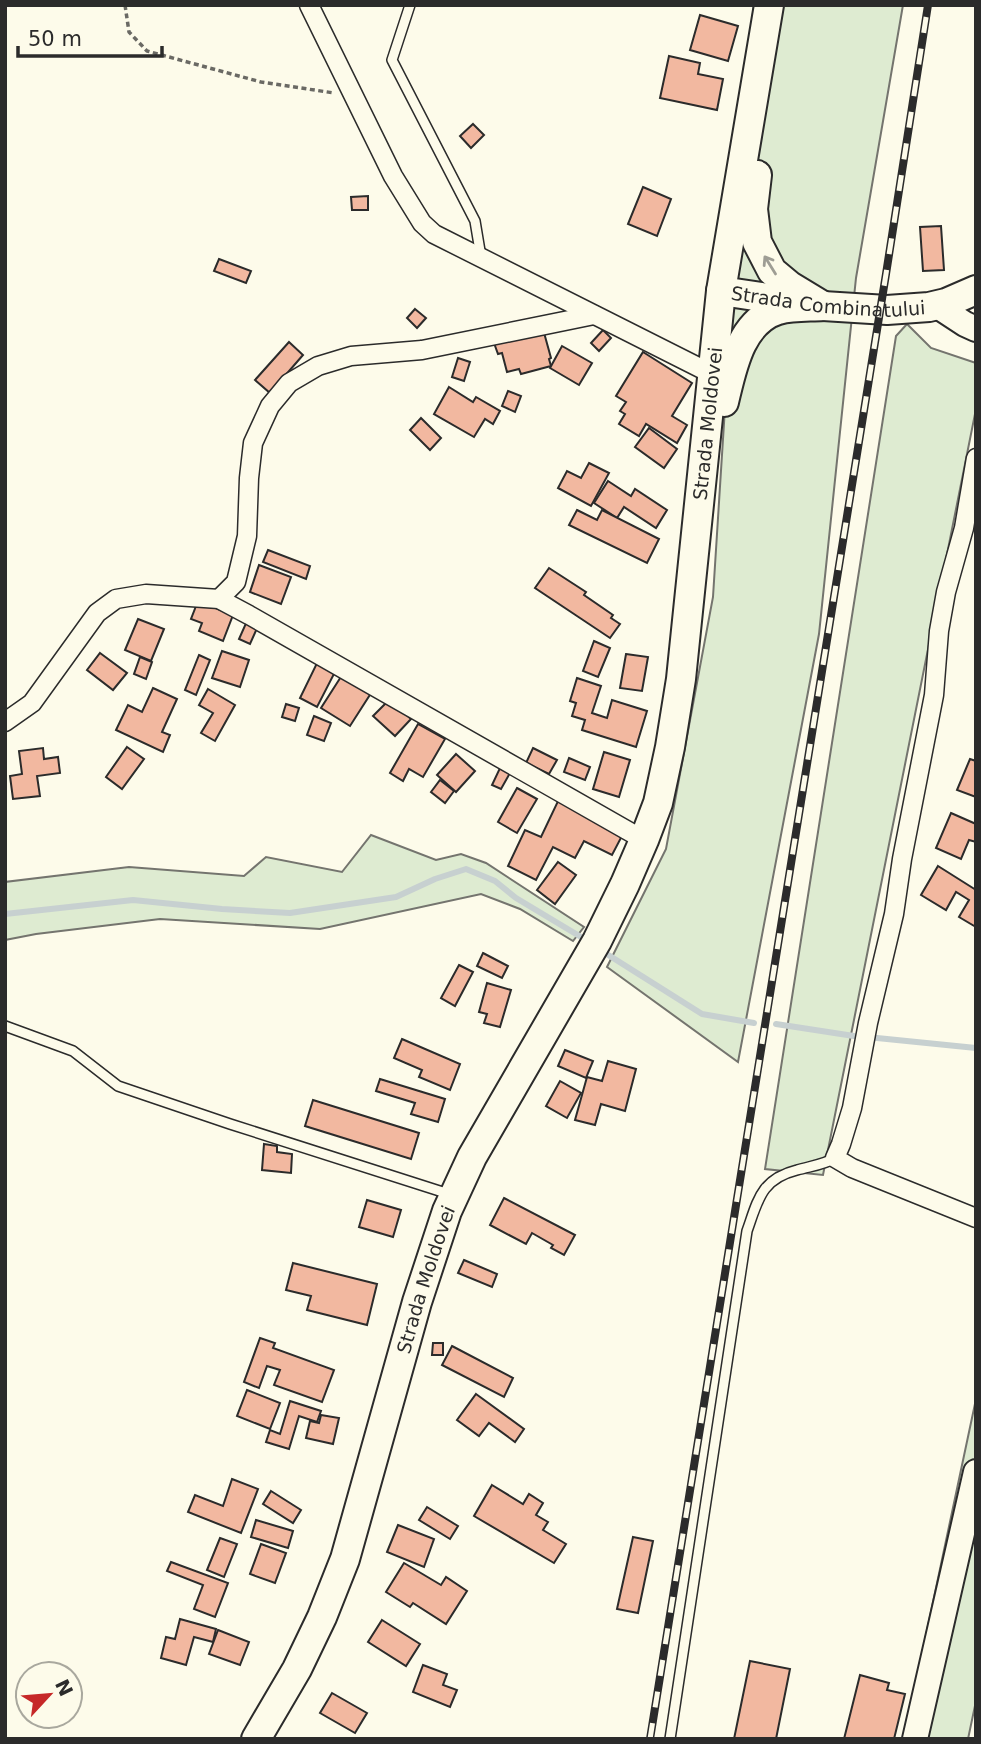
<svg xmlns="http://www.w3.org/2000/svg" width="981" height="1744" font-family="'DejaVu Sans',sans-serif">
	<style>
		.green { fill: #deebd1; stroke: #74746e; stroke-width: 2 }
		.lines { fill: none; stroke-linecap: round; stroke-linejoin: round }
		.stream { stroke: #c7d0d0; stroke-width: 6 }
		.building { fill: #f2b8a0; stroke: #2b2b2b; stroke-width: 2 }
		.lane-casing { stroke: #2b2b2b; stroke-width: 12 }
		.street-casing { stroke: #2b2b2b; stroke-width: 21 }
		.secondary-casing { stroke: #2b2b2b; stroke-width: 28 }
		.primary-casing { stroke: #2b2b2b; stroke-width: 32 }
		.path { stroke: #6a6964; stroke-width: 3.5; stroke-dasharray: 5 3.5; stroke-linecap: butt }
		.lane { stroke: #fdfbea; stroke-width: 9 }
		.street { stroke: #fdfbea; stroke-width: 18 }
		.secondary { stroke: #fdfbea; stroke-width: 24 }
		.primary { stroke: #fdfbea; stroke-width: 28 }
		.rail-casing { stroke: #2b2b2b; stroke-width: 8 }
		.rail { stroke: #fdfbea; stroke-width: 5; stroke-dasharray: 16; stroke-linecap: butt }
		.oneway { stroke: #9e9d94 }
		.labels { text-anchor: middle; dominant-baseline: central; stroke-width: 5; stroke-linejoin: round; paint-order: stroke }
		.street-label { font-size: 19px; fill: #2b2b2b; stroke: #fdfbea }
	</style>
	<rect width="100%" height="100%" fill="#fdfbea"/>
	<g class="green">
		<path d="M754 5H903L856 278 819 634 738 1062 607 967 666 849 713 597 747 60Z"/>
		<path d="M907 324 931 348 976 363V409L823 1175 765 1169 896 336Z"/>
		<path d="M371 835 436 860 461 854 486 863 584 927 573 941 520 909 481 894 320 929 160 919 36 934 5 940V882L129 867 244 876 266 857 342 872Z"/>
		<path d="M976 1399V1701L968 1739H904Z"/>
	</g>
	<g class="lines">
		<g class="stream">
			<path d="M5 914 133 900 222 909 290 913 396 897 435 879 466 869 495 881 516 898 586 940"/>
			<path d="M602 951 702 1014 754 1023"/>
			<path d="M776 1024 854 1036"/>
			<path d="M877 1038 976 1048"/>
		</g>
	</g>
	<g class="building">
		<path d="M700 15 738 26 728 61 690 50Z"/>
		<path d="M669 56 700 63 698 74 723 79 717 110 660 98Z"/>
		<path d="M473 124 484 135 471 148 460 136Z"/>
		<path d="M643 187 671 199 657 236 628 224Z"/>
		<path d="M368 196V210H352L351 197Z"/>
		<path d="M941 226 944 270 923 271 920 227Z"/>
		<path d="M219 259 251 271 246 283 214 271Z"/>
		<path d="M415 309 426 318 417 328 407 318Z"/>
		<path d="M543 329 551 358 549 359 551 366 521 374 519 369 507 372 502 353 498 354 494 343Z"/>
		<path d="M603 330 611 338 599 351 591 343Z"/>
		<path d="M289 342 303 355 270 393 255 380Z"/>
		<path d="M562 346 592 363 579 385 550 368Z"/>
		<path d="M643 352 692 383 672 416 687 425 677 443 646 424 639 436 619 424 625 414 620 411 626 402 616 396Z"/>
		<path d="M458 358 470 362 464 381 452 377Z"/>
		<path d="M449 387 473 402 476 397 500 411 493 424 485 419 474 437 434 414Z"/>
		<path d="M508 391 521 396 515 412 502 406Z"/>
		<path d="M421 418 441 438 430 450 410 430Z"/>
		<path d="M649 428 677 449 664 468 635 447Z"/>
		<path d="M589 463 609 473 591 506 558 488 567 471 581 478Z"/>
		<path d="M608 481 631 496 635 489 667 510 656 528 624 507 617 518 594 503Z"/>
		<path d="M577 510 597 520 602 510 659 539 647 563 569 525Z"/>
		<path d="M268 550 310 566 306 579 263 562Z"/>
		<path d="M259 565 291 577 281 604 250 592Z"/>
		<path d="M549 568 586 592 584 595 613 615 611 618 620 624 610 638 535 588Z"/>
		<path d="M198 601 233 615 223 641 199 631 202 623 191 619Z"/>
		<path d="M138 619 164 629 151 661 125 650Z"/>
		<path d="M247 621 258 626 250 644 239 639Z"/>
		<path d="M594 641 610 648 598 677 583 671Z"/>
		<path d="M222 651 249 660 240 687 212 678Z"/>
		<path d="M100 653 127 673 113 690 87 670Z"/>
		<path d="M626 654 648 657 642 691 620 688Z"/>
		<path d="M199 655 210 660 196 695 185 690Z"/>
		<path d="M140 657 152 662 146 679 134 674Z"/>
		<path d="M318 661 336 670 317 707 300 698Z"/>
		<path d="M344 672 373 690 350 726 321 708Z"/>
		<path d="M577 678 601 686 592 713 607 718 612 700 647 711 636 747 582 730 585 720 572 716 576 703 570 701Z"/>
		<path d="M153 688 177 699 162 732 170 735 163 752 116 730 128 705 142 712Z"/>
		<path d="M208 689 235 705 215 741 201 733 213 713 199 705Z"/>
		<path d="M390 699 411 719 395 736 373 716Z"/>
		<path d="M286 704 299 708 295 721 282 717Z"/>
		<path d="M314 716 331 723 324 741 307 735Z"/>
		<path d="M418 724 445 739 423 777 409 769 403 781 390 773Z"/>
		<path d="M127 747 144 759 122 789 106 777Z"/>
		<path d="M43 748 44 759 58 757 60 773 37 776 40 796 13 799 10 776 22 774 19 751Z"/>
		<path d="M533 748 557 760 549 774 526 763Z"/>
		<path d="M604 752 630 760 619 797 593 789Z"/>
		<path d="M456 754 475 771 456 792 437 775Z"/>
		<path d="M569 758 590 767 585 780 564 772Z"/>
		<path d="M970 759 976 761V797L957 790Z"/>
		<path d="M500 768 510 773 501 789 492 785Z"/>
		<path d="M440 780 454 791 445 803 431 792Z"/>
		<path d="M517 788 537 799 517 833 498 822Z"/>
		<path d="M559 799 624 832 612 855 584 841 575 858 553 847 536 880 508 866 525 830 541 837Z"/>
		<path d="M951 813 976 824V842L969 840 961 859 936 848Z"/>
		<path d="M558 862 576 875 555 904 537 890Z"/>
		<path d="M938 866 976 890V927L959 917 969 900 956 892 946 910 921 895Z"/>
		<path d="M483 953 508 966 502 978 477 966Z"/>
		<path d="M459 965 473 972 455 1006 441 998Z"/>
		<path d="M487 983 511 990 500 1027 484 1023 487 1014 479 1012Z"/>
		<path d="M402 1039 460 1064 450 1090 419 1077 422 1070 394 1058Z"/>
		<path d="M565 1050 593 1061 586 1078 558 1066Z"/>
		<path d="M608 1061 636 1069 625 1111 601 1104 595 1125 575 1120 587 1077 602 1081Z"/>
		<path d="M380 1079 445 1099 438 1122 411 1114 415 1103 376 1091Z"/>
		<path d="M560 1081 581 1093 567 1118 546 1106Z"/>
		<path d="M313 1100 419 1133 411 1159 305 1126Z"/>
		<path d="M264 1144 277 1146V1152L292 1154 291 1173 262 1170Z"/>
		<path d="M504 1198 575 1235 564 1255 551 1248 553 1245 532 1233 526 1244 490 1225Z"/>
		<path d="M367 1200 401 1210 393 1237 359 1227Z"/>
		<path d="M464 1260 497 1274 492 1287 458 1273Z"/>
		<path d="M293 1263 377 1284 367 1325 307 1310 311 1296 286 1290Z"/>
		<path d="M260 1338 275 1343 273 1348 334 1370 322 1402 274 1385 280 1370 267 1366 259 1388 244 1382Z"/>
		<path d="M433 1343H443V1355H432Z"/>
		<path d="M452 1346 513 1378 504 1397 442 1365Z"/>
		<path d="M247 1390 280 1403 270 1429 237 1416Z"/>
		<path d="M476 1394 524 1429 515 1442 489 1423 479 1436 457 1420Z"/>
		<path d="M290 1401 321 1411 317 1422 299 1416 289 1449 266 1442 270 1430 280 1434Z"/>
		<path d="M321 1415 339 1418 333 1444 306 1438 310 1421 319 1423Z"/>
		<path d="M232 1479 258 1489 241 1533 188 1512 195 1495 223 1506Z"/>
		<path d="M492 1485 523 1504 529 1494 543 1503 536 1515 548 1522 543 1530 566 1544 554 1563 474 1516Z"/>
		<path d="M271 1491 301 1510 293 1523 263 1504Z"/>
		<path d="M427 1507 458 1526 450 1539 419 1520Z"/>
		<path d="M256 1520 293 1531 288 1548 251 1537Z"/>
		<path d="M398 1525 434 1539 424 1567 387 1552Z"/>
		<path d="M633 1537 653 1541 638 1613 617 1609Z"/>
		<path d="M220 1538 237 1544 224 1577 207 1570Z"/>
		<path d="M261 1544 286 1553 275 1583 250 1574Z"/>
		<path d="M171 1562 228 1583 215 1617 194 1609 203 1585 167 1571Z"/>
		<path d="M404 1563 441 1585 446 1577 467 1591 446 1624 413 1603 410 1607 386 1592Z"/>
		<path d="M180 1619 216 1629 213 1642 194 1637 186 1665 161 1658 166 1637 175 1639Z"/>
		<path d="M382 1620 420 1644 406 1666 368 1642Z"/>
		<path d="M218 1630 249 1642 240 1665 209 1654Z"/>
		<path d="M750 1661 790 1669 776 1739H734Z"/>
		<path d="M423 1665 447 1674 443 1685 457 1690 450 1707 413 1692Z"/>
		<path d="M860 1675 889 1683 887 1690 905 1694 894 1739H844Z"/>
		<path d="M332 1693 367 1713 355 1733 320 1713Z"/>
	</g>
	<g class="lines">
		<g class="lane-casing">
			<g id="lane">
				<path d="M410 5 392 60 475 221 481 257"/>
				<path d="M5 1026 73 1051 118 1086 230 1124 449 1194"/>
				<path d="M670 1739 747 1231C758 1200 761 1179 797 1170 811 1166 823 1165 835 1158"/>
			</g>
		</g>
		<g class="street-casing">
			<g id="street">
				<path d="M309 5 393 176 422 223 434 234 712 374"/>
				<path d="M976 458 964 528 946 592 939 631 934 695 902 859 894 914 868 1023 852 1108 841 1144 835 1158 852 1168 976 1218"/>
				<path d="M219 599 236 582 247 536 249 478 253 443 270 406 289 383 318 366 351 356 422 350 594 315"/>
				<path d="M5 722 32 703 97 613 116 599 146 594 219 599 249 615 644 840"/>
			</g>
		</g>
		<g class="secondary-casing">
			<g id="secondary">
				<path d="M936 305 965 324 976 329"/>
				<path d="M915 1739 976 1472"/>
			</g>
		</g>
		<g class="primary-casing">
			<g id="primary">
				<path d="M757 175 753 209 757 242 772 271 790 286 823 306"/>
				<path id="s1" d="M721 291 823 306 887 310 929 307 946 303 976 290"/>
				<path d="M724 402C732 369 740 322 778 310 792 306 809 307 823 306"/>
				<path id="s2" d="M256 1739 297 1669 322 1617 345 1559 417 1302 447 1211 472 1157 597 941 625 884 644 840 658 803 670 747 681 679 721 291 769 5"/>
			</g>
		</g>
		<path class="path" d="M125 5 129 32 147 51 261 82 334 93"/>
		<use href="#lane" class="lane"/>
		<use href="#street" class="street"/>
		<use href="#secondary" class="secondary"/>
		<use href="#primary" class="primary"/>
		<g class="rail-casing">
			<path id="rail" d="M650 1739 886 274 928 5"/>
		</g>
		<use href="#rail" class="rail"/>
	</g>
	<defs><path id="oneway-shaft" d="M-6 0H5M1.5-3L5.5 0L1.5 3" fill="none" stroke-width="1.6" stroke-linecap="round" stroke-linejoin="round" transform="scale(1.75)"/></defs>
	<use class="oneway" href="#oneway-shaft" transform="translate(770 265) rotate(-122)"/>
	<g class="labels">
		<g class="street-label">
			<text stroke="none"><textPath href="#s1" startOffset="108">Strada Combinatului</textPath></text>
			<text stroke="none"><textPath href="#s2" startOffset="1407">Strada Moldovei</textPath></text>
			<text stroke="none"><textPath href="#s2" startOffset="492">Strada Moldovei</textPath></text>
		</g>
	</g>
	<rect width="981" height="1744" fill="none" stroke="#2b2b2b" stroke-width="14"/>
	<g transform="translate(49 1695) rotate(64)"><circle r="33" fill="#fdfbea" stroke="#a9a89e" stroke-width="2"/>
	<path d="M0-5L12 26L0 18L-12 26Z" fill="#c62828"/>
	<text y="-10" font-size="19" font-weight="bold" text-anchor="middle" fill="#2b2b2b">N</text>
	</g>
	<path d="M18 46v10h144v-10" fill="none" stroke="#2b2b2b" stroke-width="3.5"/>
	<text x="28" y="46" font-size="21" fill="#2b2b2b" stroke="#fdfbea" stroke-width="5" paint-order="stroke">50 m</text>
</svg>
